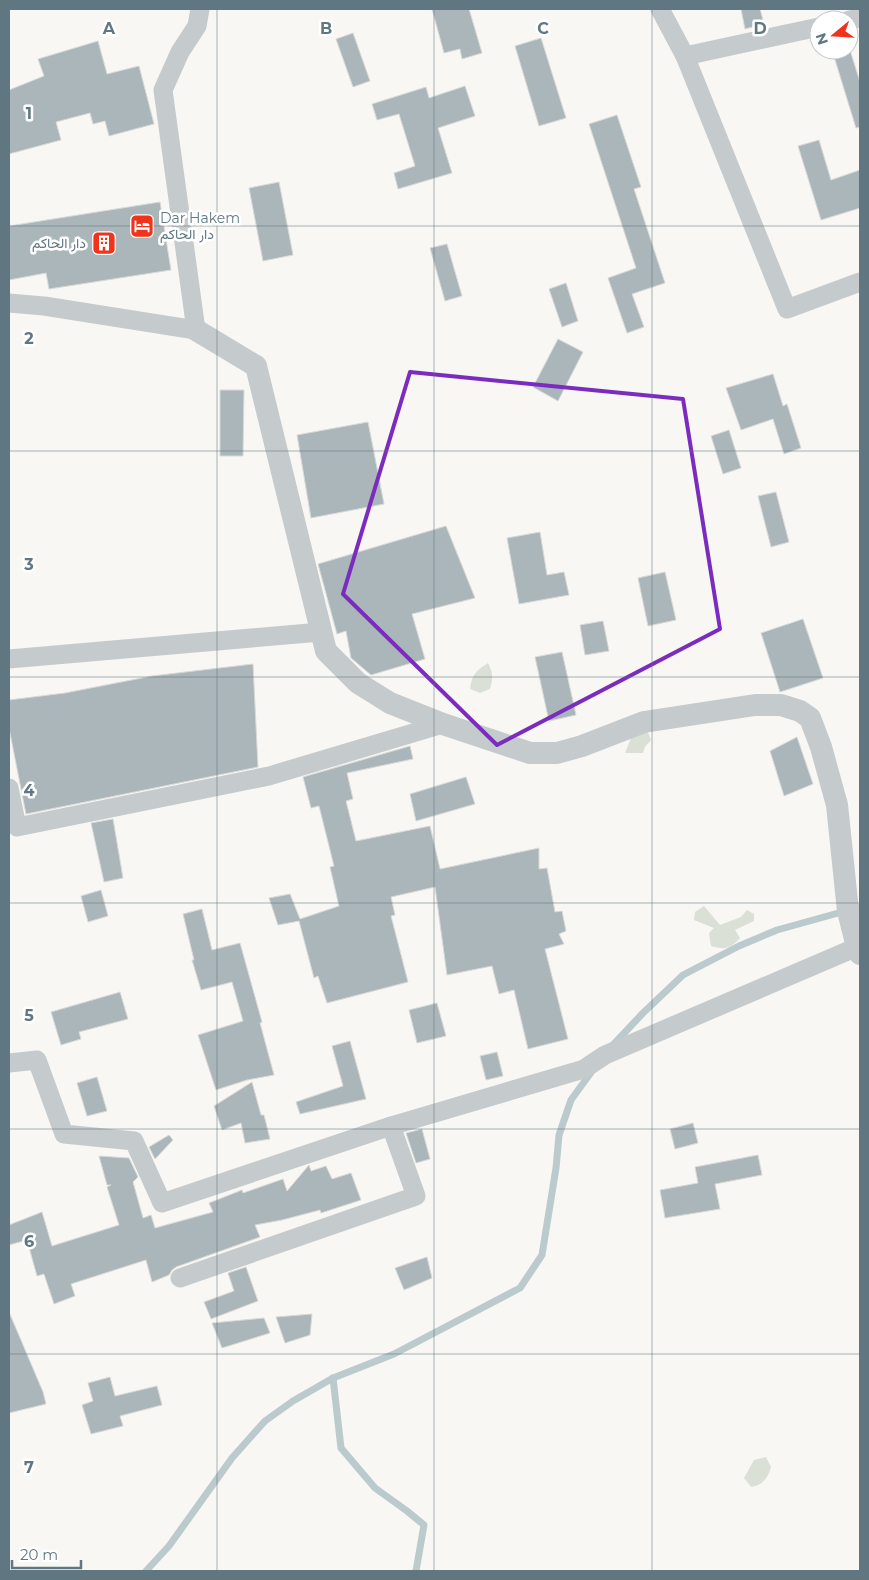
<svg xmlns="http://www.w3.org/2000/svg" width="869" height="1580" font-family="Montserrat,Vazirmatn,sans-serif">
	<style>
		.green { fill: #dae0d5 }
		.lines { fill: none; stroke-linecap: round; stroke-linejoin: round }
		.stream { stroke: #bbcacd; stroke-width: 7 }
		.building { fill: #abb6ba; stroke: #d9d9d7 }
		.minor { stroke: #c5cacd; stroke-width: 19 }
		.tertiary { stroke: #c5cacd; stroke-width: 22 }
		.marked { fill: none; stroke: #7b2cbf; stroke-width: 4; stroke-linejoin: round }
		.grid { fill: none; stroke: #607782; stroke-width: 1; stroke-opacity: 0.55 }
		.labels { text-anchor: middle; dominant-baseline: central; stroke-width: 5; stroke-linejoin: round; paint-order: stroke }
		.poi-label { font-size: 14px; fill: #607782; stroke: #fff; text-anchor: start }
		.grid-label { font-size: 16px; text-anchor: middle; font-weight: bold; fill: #607782; stroke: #fff; stroke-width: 5; stroke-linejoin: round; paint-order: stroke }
	</style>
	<rect width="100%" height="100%" fill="#f8f7f4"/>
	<g class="green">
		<path d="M488 663C493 672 493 679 490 689L480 693 470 689C472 674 476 671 488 663Z"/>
		<path d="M647 730 651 740 645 747 643 753H625L633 733Z"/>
		<path d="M704 906 720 925 741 917 747 910 754 914V921L735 930 740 938C730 949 725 950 711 946L709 933 714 928 694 920 695 912Z"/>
		<path d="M766 1457 771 1467C768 1478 763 1485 751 1487L744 1478 754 1460Z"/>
	</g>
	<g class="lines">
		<g class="stream">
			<path d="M613 1045 643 1013 683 975 739 946 777 930 860 907"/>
			<path d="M333 1378 341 1448 375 1488 407 1511 424 1525 416 1571"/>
			<path d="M146 1571 169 1546 232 1458 265 1421 293 1401 333 1378 394 1354 520 1288 542 1255 556 1168 559 1135 571 1100 592 1071"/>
		</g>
	</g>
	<g class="building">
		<path d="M432 9H469L482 53 462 59 460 49 444 53Z"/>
		<path d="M741 9H760L764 24 745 29Z"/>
		<path d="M353 33 370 81 353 87 336 39Z"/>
		<path d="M541 38 566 118 539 126 515 46Z"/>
		<path d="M98 41 107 74 139 66 154 124 109 136 105 121 93 124 90 113 56 122 61 140 9 154V90L44 76 38 59Z"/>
		<path d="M832 50H850L860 82V127L856 128Z"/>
		<path d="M465 86 475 116 438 128 452 173 398 189 394 173 415 166 399 114 377 120 372 104 426 87 429 98Z"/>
		<path d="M617 115 641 187 634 189 665 283 632 294 644 327 627 333 608 278 636 268 589 124Z"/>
		<path d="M819 140 831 180 860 170V208L821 220 798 146Z"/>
		<path d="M279 182 293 255 263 261 249 188Z"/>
		<path d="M160 202 171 270 49 289 46 273 9 280V226Z"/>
		<path d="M447 244 462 296 445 301 430 248Z"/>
		<path d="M566 283 578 321 562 327 549 289Z"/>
		<path d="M558 339 583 352 558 401 533 387Z"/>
		<path d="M773 374 783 406 787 404 801 448 784 454 773 419 741 430 726 388Z"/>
		<path d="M220 390H244L243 456H220Z"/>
		<path d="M368 422 384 504 311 518 297 435Z"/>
		<path d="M729 430 741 468 723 474 711 436Z"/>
		<path d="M776 492 789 542 771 547 758 496Z"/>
		<path d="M446 526 475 598 412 614 425 659 371 675 351 658 346 631 337 634 318 564Z"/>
		<path d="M540 532 547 575 564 572 569 595 519 604 507 538Z"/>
		<path d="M665 572 676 620 648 626 638 578Z"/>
		<path d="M803 619 823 678 780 692 761 633Z"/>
		<path d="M603 621 609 651 585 655 580 625Z"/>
		<path d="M562 652 576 715 549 721 535 657Z"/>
		<path d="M253 664 258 767 26 814 9 728V700L65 693 152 676Z"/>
		<path d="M797 737 813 784 784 796 770 751Z"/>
		<path d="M410 746 413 759 347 773 353 799 346 801 356 841 430 826 440 869 539 848V869L547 868 555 912 562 911 566 931 559 934 564 944 545 949 568 1039 528 1049 514 990 499 994 492 966 447 975 435 887 391 897 395 915 391 916 408 982 327 1003 318 976 314 978 299 921 278 925 269 898 290 894 300 919 339 906 330 867 334 866 319 806 311 808 303 777Z"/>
		<path d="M466 777 475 804 416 821 410 794Z"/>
		<path d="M113 819 123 878 104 882 91 823Z"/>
		<path d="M101 890 108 916 88 922 81 896Z"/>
		<path d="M202 909 212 950 240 943 262 1022 260 1023 274 1075 247 1080 216 1090 198 1035 243 1021 232 982 201 990 192 960H194L183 914Z"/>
		<path d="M120 992 128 1019 79 1032 81 1039 61 1045 51 1012Z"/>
		<path d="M437 1003 446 1036 417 1043 409 1010Z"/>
		<path d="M350 1041 366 1099 300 1114 296 1102 343 1086 332 1046Z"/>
		<path d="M497 1052 503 1076 486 1080 480 1056Z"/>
		<path d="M97 1077 107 1111 87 1116 77 1083Z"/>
		<path d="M252 1082 261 1115H264L270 1139 245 1143 241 1123 222 1130 214 1106Z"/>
		<path d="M693 1123 698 1143 675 1149 670 1129Z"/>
		<path d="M422 1129 430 1159 416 1163 406 1133Z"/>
		<path d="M169 1135 173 1140 155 1159 149 1147Z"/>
		<path d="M758 1155 762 1175 715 1184 720 1209 665 1218 660 1190 698 1183 695 1167Z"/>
		<path d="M99 1156 129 1158 138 1177 133 1182 143 1218 151 1215 155 1228 213 1212 209 1203 242 1190 243 1193 283 1179 287 1191 309 1165 311 1171 326 1166 332 1179 351 1173 361 1200 321 1213 320 1210 282 1220 255 1225 260 1237 176 1267 172 1270 169 1275 152 1282 146 1260 71 1284 75 1296 54 1304 44 1274 37 1276 27 1240 9 1245V1225L42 1212 52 1246 119 1225 107 1187 111 1185H107Z"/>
		<path d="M427 1257 432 1278 404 1290 395 1268Z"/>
		<path d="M246 1267 258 1301 211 1319 204 1302 234 1291 228 1273Z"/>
		<path d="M9 1312 43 1392 46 1404 9 1413Z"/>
		<path d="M312 1314 310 1335 285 1343 276 1317Z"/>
		<path d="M264 1318 270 1333 222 1348 212 1323Z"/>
		<path d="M110 1377 115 1396 157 1386 162 1405 120 1416 123 1426 91 1434 82 1405 93 1401 88 1383Z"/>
	</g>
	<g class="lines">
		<g class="minor">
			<path d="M660 9 685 56 787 309 860 282"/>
			<path d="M849 20 860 18"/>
			<path d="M685 56 819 27"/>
			<path d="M9 303 44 306 196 330 163 90 180 52 197 26 200 9"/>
			<path d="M9 659 321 632"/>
			<path d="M9 788 17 827 269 776 443 724"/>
			<path d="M9 1063 37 1060 64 1134 134 1141 162 1203 391 1126 584 1069 605 1055 857 947"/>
			<path d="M180 1278 416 1196 391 1126"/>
		</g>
		<path class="tertiary" d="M196 330 256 366 326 651 358 683 390 703 443 724 530 753H557L582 746 644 722 755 705H781L800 711 810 718 821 747 837 805 848 911 857 947 860 954"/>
	</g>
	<path class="marked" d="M410 372 683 399 720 629 497 745 343 594Z"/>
	<path class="grid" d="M217 9V1571M434 9V1571M652 9V1571M9 226H860M9 451H860M9 677H860M9 903H860M9 1129H860M9 1354H860"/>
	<defs>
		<g id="hotel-square" transform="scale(1.25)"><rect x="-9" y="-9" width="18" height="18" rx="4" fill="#f1331b" stroke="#fff"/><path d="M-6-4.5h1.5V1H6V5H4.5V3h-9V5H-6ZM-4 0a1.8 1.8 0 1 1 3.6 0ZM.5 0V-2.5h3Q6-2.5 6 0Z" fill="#fff"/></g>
		<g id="building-square" transform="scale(1.25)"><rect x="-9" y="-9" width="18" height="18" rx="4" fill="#f1331b" stroke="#fff"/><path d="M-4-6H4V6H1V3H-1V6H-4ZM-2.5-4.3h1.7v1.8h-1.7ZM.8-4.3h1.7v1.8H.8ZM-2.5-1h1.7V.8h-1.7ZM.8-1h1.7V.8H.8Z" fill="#fff"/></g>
	</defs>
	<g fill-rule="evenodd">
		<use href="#hotel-square" x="142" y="226"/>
		<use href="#building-square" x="104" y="243"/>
	</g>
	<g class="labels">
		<g class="poi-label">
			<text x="160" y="218">Dar Hakem<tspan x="160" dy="16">دار الحاكم</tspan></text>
			<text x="86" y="243" text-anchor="end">دار الحاكم</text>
		</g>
	</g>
	<g class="grid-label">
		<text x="109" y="34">A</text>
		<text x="326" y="34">B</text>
		<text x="543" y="34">C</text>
		<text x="760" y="34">D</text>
		<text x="29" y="119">1</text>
		<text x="29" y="344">2</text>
		<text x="29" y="570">3</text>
		<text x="29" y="796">4</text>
		<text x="29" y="1021">5</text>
		<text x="29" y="1247">6</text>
		<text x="29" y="1473">7</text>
	</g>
	<rect width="869" height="1580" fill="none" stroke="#607782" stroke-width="20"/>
	<g transform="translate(834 35) rotate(252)"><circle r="24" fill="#ffffff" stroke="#bfc9cd"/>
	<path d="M0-4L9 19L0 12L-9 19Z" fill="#f1331b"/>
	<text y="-8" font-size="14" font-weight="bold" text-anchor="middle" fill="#607782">N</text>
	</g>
	<path d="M12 1560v8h69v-8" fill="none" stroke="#607782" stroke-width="2.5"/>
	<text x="20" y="1560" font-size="15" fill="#607782" stroke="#ffffff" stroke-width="4" paint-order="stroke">20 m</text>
</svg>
